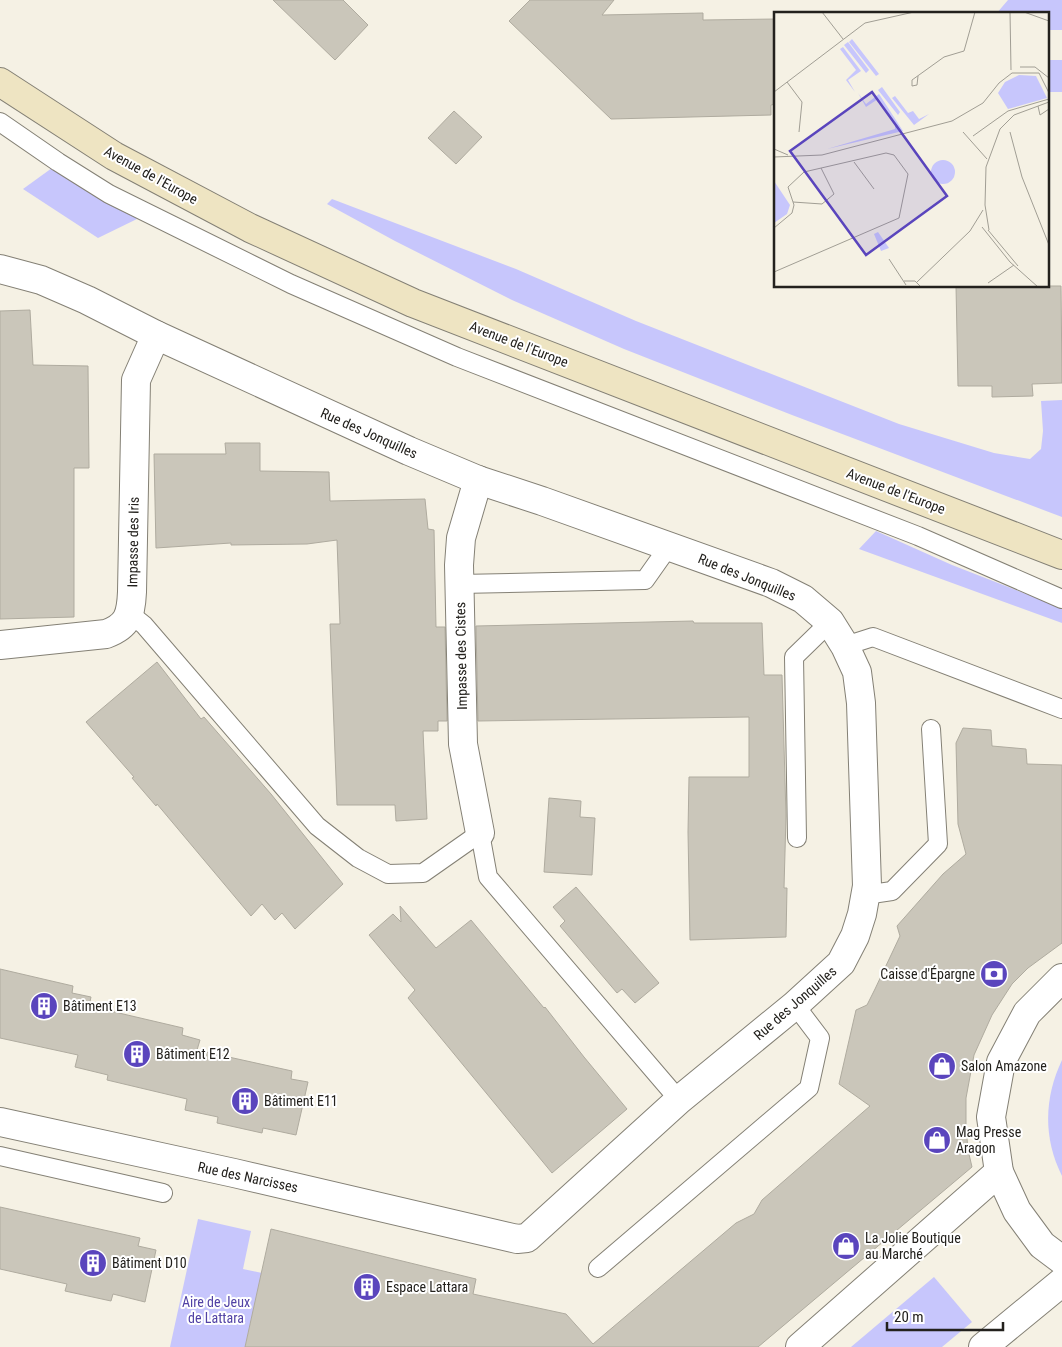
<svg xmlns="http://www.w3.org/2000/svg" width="1062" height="1347" font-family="'Roboto Condensed',sans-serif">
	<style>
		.green { fill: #c7c6fc }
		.building { fill: #cac6ba; stroke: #afab9f }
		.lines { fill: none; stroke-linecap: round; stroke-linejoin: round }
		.lane-casing { stroke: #848075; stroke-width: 20 }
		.street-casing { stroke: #848075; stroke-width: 30 }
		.secondary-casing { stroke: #848075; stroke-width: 30 }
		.lane { stroke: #fff; stroke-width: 18 }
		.street { stroke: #fff; stroke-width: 28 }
		.secondary { stroke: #eee4c2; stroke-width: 28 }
		.labels { text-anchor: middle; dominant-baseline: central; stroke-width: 4; stroke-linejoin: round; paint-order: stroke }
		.street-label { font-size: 14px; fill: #23211d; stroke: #fff }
		.poi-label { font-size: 14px; fill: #23211d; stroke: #fff; text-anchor: start }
		.park-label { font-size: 14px; fill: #5142a5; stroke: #fff }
		.inset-road { fill: none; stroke: #a19e94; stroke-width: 1 }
		.view { fill: #5a45bd; fill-opacity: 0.15; stroke: #5a45bd; stroke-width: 2.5 }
		.inset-edge { fill: none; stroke: #23211d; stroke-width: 2.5 }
	</style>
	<rect width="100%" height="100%" fill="#f5f1e4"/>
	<g class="green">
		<path d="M1008 0H1062V30H1048V14H996Z"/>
		<rect x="1048" y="60" width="14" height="32"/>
		<path d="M52 168 139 218 98 238 23 189Z"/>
		<path d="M332 199 516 269 636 321 899 424 994 453 1030 459 1041 449 1043 431 1041 401 1062 400V517L792 415 624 349 512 300 395 241 327 204Z"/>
		<path d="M876 531 952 565 1062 608V623L859 549Z"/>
		<path d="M1062 1060V1176C1043 1138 1044 1098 1062 1060Z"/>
		<path d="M198 1219 251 1231 243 1269 262 1273 245 1347H170Z"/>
		<path d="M934 1277 972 1322 942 1347H851Z"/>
	</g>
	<g class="building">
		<path d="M273 0H343L368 25 335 60Z"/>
		<path d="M530 0H614L602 15 703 13V20L776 19V104L771 105V115L611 119 509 21Z"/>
		<path d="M454 111 482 137 456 164 428 138Z"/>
		<path d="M956 286H1061L1062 383 1032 384 1033 396 992 397V386H958Z"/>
		<path d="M30 310 33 365 88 366 89 468H74V617L0 619V311Z"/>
		<path d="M225 443H260V471L329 472 330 501 425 499 428 529 434 530 436 627H445L447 721H438V731H423L427 819 396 821 395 805H337L330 624H340L337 540 307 544 231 545V543L156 548 154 454H226Z"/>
		<path d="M693 621 694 623H762L764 675H782L786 816 784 888H787L786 937 690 940 688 832 689 777H749V717L478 721 476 626Z"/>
		<path d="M157 662 201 719 204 717 271 794 343 884 295 929 282 913 275 920 262 904 251 916 157 804 156 806 132 778 134 777 86 722Z"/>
		<path d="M963 728 991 730 992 746 1026 749 1027 764 1062 765V943L1028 968 1012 984 992 1015 974 1055 966 1098V1126L968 1150 972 1167 758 1347H245L271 1229 476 1279 473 1294 566 1314 593 1344 736 1223 754 1214 762 1200 870 1106 839 1084 856 1010 867 1005 875 989 900 936 897 926 943 874 966 854 958 824 956 743Z"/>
		<path d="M549 798 581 801 580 817 595 818 592 875 544 872Z"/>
		<path d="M576 887 659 983 635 1003 622 989 617 993 560 926 565 921 553 907Z"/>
		<path d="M400 906 436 948 471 920 544 1008 545 1007 584 1057 627 1109 552 1173 408 998 415 990 369 935 393 914 401 922Z"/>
		<path d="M0 969 73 986 72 993 91 997 89 1006 183 1028 182 1035 200 1040 197 1050 292 1071 291 1079 308 1082 296 1135 263 1128 262 1133 217 1123 218 1117 185 1110 187 1099 107 1080 108 1075 75 1067 78 1055 0 1038Z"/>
		<path d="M0 1207 140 1238 138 1246 156 1250 145 1302 113 1294 111 1301 65 1291 67 1284 0 1269Z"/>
	</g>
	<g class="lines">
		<g class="lane-casing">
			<g id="lane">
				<path d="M0 122 58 162 109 194 291 284 457 357 918 536 1062 599"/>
				<path d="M459 584 645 580 669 546"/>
				<path d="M129 613 144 625 317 826 358 858 388 874 423 873 480 833 488 877 679 1100"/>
				<path d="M845 646 873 637 1062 709"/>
				<path d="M797 838 794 657 830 622"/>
				<path d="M865 895 892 891 938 844 931 729"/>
				<path d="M0 1156 163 1193"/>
				<path d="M598 1268 809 1088 820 1038 795 1005"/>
			</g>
		</g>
		<g class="street-casing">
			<g id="street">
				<path d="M0 269 41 280 87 300 156 335 409 451 478 480 542 501 771 583 803 599 830 622 845 646 857 672 861 703 867 886 862 914 855 936 841 963 795 1005 679 1100 527 1238 517 1239 234 1173 0 1122"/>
				<path d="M478 480 461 538 459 565 463 744 480 833"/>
				<path d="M0 645 106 634C128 626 131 615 132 592L136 380 156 335"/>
				<path d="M1062 978 1027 1013 1001 1062 991 1117 999 1172 1017 1211 1042 1245 1062 1260"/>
				<path d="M800 1347 999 1172"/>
				<path d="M983 1347 1062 1282"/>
			</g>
		</g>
		<g class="secondary-casing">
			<path id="secondary" d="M0 82 114 156 250 228 413 303 1062 555"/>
		</g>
		<use href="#lane" class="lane"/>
		<use href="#street" class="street"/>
		<use href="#secondary" class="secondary"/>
	</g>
	<defs>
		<g id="bank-disc" transform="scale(1.4375)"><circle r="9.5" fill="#5a45bd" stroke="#fff"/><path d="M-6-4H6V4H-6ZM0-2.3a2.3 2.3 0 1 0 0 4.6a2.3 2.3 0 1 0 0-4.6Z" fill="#fff"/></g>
		<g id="building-disc" transform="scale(1.4375)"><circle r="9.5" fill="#5a45bd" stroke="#fff"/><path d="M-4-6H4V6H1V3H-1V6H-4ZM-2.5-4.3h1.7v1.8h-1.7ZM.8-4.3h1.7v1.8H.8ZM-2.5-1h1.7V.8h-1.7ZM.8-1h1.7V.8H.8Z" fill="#fff"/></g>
		<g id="shop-disc" transform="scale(1.4375)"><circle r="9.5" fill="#5a45bd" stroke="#fff"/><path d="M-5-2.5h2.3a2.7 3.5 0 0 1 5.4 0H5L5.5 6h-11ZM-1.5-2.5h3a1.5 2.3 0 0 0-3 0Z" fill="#fff"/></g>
	</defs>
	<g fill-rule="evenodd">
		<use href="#bank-disc" x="994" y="974"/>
		<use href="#building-disc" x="44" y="1006"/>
		<use href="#building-disc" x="137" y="1054"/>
		<use href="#shop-disc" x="942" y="1066"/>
		<use href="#building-disc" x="245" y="1101"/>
		<use href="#shop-disc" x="937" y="1140"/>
		<use href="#shop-disc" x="846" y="1246"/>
		<use href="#building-disc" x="93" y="1263"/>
		<use href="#building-disc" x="367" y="1287"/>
	</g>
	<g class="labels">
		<g class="street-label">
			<text transform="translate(151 175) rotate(29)">Avenue de l'Europe</text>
			<text transform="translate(519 344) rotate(21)">Avenue de l'Europe</text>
			<text transform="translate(369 433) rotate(24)">Rue des Jonquilles</text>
			<text transform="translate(896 491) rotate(21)">Avenue de l'Europe</text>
			<text transform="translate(133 542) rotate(-89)">Impasse des Iris</text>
			<text transform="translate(747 577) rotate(22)">Rue des Jonquilles</text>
			<text transform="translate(461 656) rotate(-91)">Impasse des Cistes</text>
			<text transform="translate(795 1003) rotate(-41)">Rue des Jonquilles</text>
			<text transform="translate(248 1177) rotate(12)">Rue des Narcisses</text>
		</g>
		<g class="poi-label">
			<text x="975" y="974" text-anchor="end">Caisse d'Épargne</text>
			<text x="63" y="1006">Bâtiment E13</text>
			<text x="156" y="1054">Bâtiment E12</text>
			<text x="961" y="1066">Salon Amazone</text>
			<text x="264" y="1101">Bâtiment E11</text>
			<text x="956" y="1132">Mag Presse<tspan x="956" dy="16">Aragon</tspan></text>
			<text x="865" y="1238">La Jolie Boutique<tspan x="865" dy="16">au Marché</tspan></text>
			<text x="112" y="1263">Bâtiment D10</text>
			<text x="386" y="1287">Espace Lattara</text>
		</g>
		<g class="park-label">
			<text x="216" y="1302">Aire de Jeux<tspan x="216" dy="16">de Lattara</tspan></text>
		</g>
	</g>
	<g transform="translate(774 12)">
		<rect width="275" height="275" fill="#f5f1e4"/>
		<path d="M78 27 105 62 102 64 75 30ZM74 30 95 58 92 61 70 33ZM69 35 87 59 74 68 81 80 72 68 82 58 66 37ZM245 63 262 64 273 86 234 97 224 81 231 70ZM108 75 126 100 124 103 104 78ZM84 81 92 92 105 82 129 119 53 137 121 117V110L104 87 92 95ZM121 84 134 101 139 99 145 107 155 102 140 113 118 86ZM157 160a12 12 0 1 1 24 0a12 12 0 1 1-24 0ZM0 169 16 193 13 202 0 211ZM104 220 115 236 107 239 100 222Z" fill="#c7c6fc"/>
		<path class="inset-road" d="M48 0 69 27M236 0 237 58M250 0 275 9M246 55H261L275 66M144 64 143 73 138 74V68L170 45 190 39 201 0M13 70 28 90 25 120M0 80 91 11 140 0M264 94 266 103 275 97M189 120 213 147M236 120 248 165 275 233M199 124 234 99 275 87M0 137 14 143M0 145 48 143 178 109 209 91 225 71 238 61H265L275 81M80 150 100 177M19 190 48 192 60 182 47 156M208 215 236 250 264 275M0 216 18 201 20 193 14 175 30 160 112 141 120 143 134 162 125 206 0 260M214 218 244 254M215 218 211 193 212 155 226 117 240 103 275 90M115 247 132 273M130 269H141L147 275M143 270 196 219 209 198M214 271 240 253"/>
		<path class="view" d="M98 80 173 184 92 243 16 139Z"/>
		<rect width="275" height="275" class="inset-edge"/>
	</g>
	<path d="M887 1322v8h116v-8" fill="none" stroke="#23211d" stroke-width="2.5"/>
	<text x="894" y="1322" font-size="15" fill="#23211d" stroke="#ffffff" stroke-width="4" paint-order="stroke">20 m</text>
</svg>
